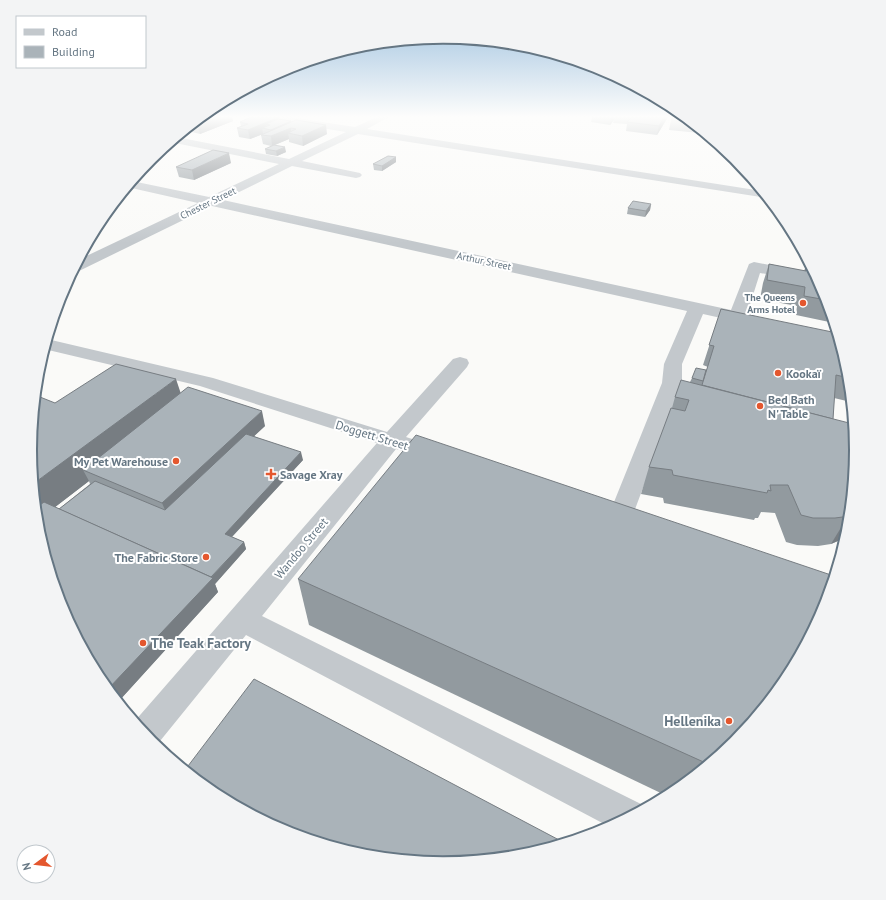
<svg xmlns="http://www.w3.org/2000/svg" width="886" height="900" font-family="'PT Sans',sans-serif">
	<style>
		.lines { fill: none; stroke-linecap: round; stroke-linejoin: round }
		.minor { fill: #c3c8cc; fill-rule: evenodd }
		.wall { fill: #929a9f; fill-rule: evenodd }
		.shaded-wall { fill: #777d82 }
		.building { fill: #aab3b9; stroke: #777d82 }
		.poi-dot { fill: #e4572e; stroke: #fff; stroke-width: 1.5 }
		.labels { text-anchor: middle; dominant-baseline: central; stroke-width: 4; stroke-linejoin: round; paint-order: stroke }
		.far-street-label { font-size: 10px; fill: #657683; stroke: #fff }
		.far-poi-label { font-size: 10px; font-weight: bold; fill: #657683; stroke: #fff; text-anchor: end }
		.poi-label { font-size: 12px; font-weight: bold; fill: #657683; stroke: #fff; text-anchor: start }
		.street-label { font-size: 12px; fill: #657683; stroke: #fff }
		.near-poi-label { font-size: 14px; font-weight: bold; fill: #657683; stroke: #fff; text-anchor: start }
		.rim { fill: none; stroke: #657683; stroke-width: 2 }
	</style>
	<rect width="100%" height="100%" fill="#fafaf8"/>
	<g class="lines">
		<g class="minor">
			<path d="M267 117H290L355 127 377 117H389L367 129 762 191 768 198 358 134 302 161 360 173 362 175 360 177 356 178 292 166 223 200 731 310 749 264 754 262 815 274 820 283 760 273 747 314 754 315 757 319 754 323 748 324 703 314 682 364V383L634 512 631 518 622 521 613 518 610 512 662 383 664 364 687 311 212 206 79 271 72 272 78 260 198 203 127 187 132 181 209 197 279 164 170 142 176 137 289 159 346 132 272 120Z"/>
			<path d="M47 339 213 378 387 432 453 359 460 357 467 359 469 363 467 367 406 437 443 449 446 454 443 459 435 461 396 449 262 616 641 804 643 809 610 827 246 635 156 746 134 722 377 443 200 386 44 349Z"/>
		</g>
	</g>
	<g class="wall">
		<path d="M201 117 233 121 200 134 188 131V130L183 132Z"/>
		<path d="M592 117H668L657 135 626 131 627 124 613 123 614 120 610 125 591 122Z"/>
		<path d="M685 117 700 129 699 133 669 130 671 120Z"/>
		<path d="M246 119H279L291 122 327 134 303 146 289 142V139L275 145 286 152 277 156 266 154 265 149 271 146 263 144 261 135 263 134 250 139 239 137 237 128 241 126 240 122 246 120Z"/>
		<path d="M396 157V162L382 171 374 170 373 164Z"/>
		<path d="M231 163 194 180 179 177 176 167Z"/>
		<path d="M651 204 650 210 645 217 627 214 628 208Z"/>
		<path d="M769 264 804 271 806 266 825 292 834 323 796 315 797 306 760 299 763 283Z"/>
		<path d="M721 309 848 370 851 402 834 398 833 419 856 450 848 530 840 540 831 544 818 546 797 545 786 542 775 513 761 512 758 518H755L754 520 664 503 663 498 641 494 649 467 672 408 675 397 690 382 692 378 706 370 708 367 703 365Z"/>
		<path d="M181 393 265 426 254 436 303 460 232 537 244 542 246 549 215 584 218 592 118 702 99 679 38 530 55 403ZM89 481 90 484 59 509 55 507Z"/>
		<path d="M298 579 735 742 672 794 667 796 309 625Z"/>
	</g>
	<g class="shaded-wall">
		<path d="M201 117H232L233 121 200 134 197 124Z"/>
		<path d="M279 117 280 126 291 121 292 128H291V134L288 133 289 139 272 146 271 136H272L270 125 266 124 267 129 262 128 263 134 250 139 248 130Z"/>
		<path d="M611 117H614V120L610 125Z"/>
		<path d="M664 117H668L657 135 659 126Z"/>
		<path d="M326 125 327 134 303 146 302 136Z"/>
		<path d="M285 147 286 152 277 156 276 151Z"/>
		<path d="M229 153 231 163 194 180 192 170Z"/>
		<path d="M155 154 157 160 146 164 151 158Z"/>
		<path d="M396 157V162L382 171V166Z"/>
		<path d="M651 204 650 210 645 217 646 211Z"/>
		<path d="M176 379 185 406 83 470 89 481 37 521 33 484Z"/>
		<path d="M262 411 265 426 168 517 162 503Z"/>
		<path d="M301 452 303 460 227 542 225 534Z"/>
		<path d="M848 516H850L848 530 840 540 831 544Z"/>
		<path d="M244 542 246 549 215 584 218 592 118 702 108 689Z"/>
	</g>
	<g class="building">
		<path d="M201 117H218L197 124H193Z"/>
		<path d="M251 117H279L248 130 237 128 248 124 240 122Z"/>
		<path d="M632 117H664L659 126 627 122Z"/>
		<path d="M673 117H685L692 123 671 120Z"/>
		<path d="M278 119 291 121 271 130 262 128 270 125 266 124Z"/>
		<path d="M296 120 326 125 302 136 288 133 296 129 291 128 271 136 261 135Z"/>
		<path d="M274 145 285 147 276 151 265 149Z"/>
		<path d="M213 150 229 153 192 170 176 167Z"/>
		<path d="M388 156 396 157 382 166 373 164Z"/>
		<path d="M633 201 651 204 646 211 628 208Z"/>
		<path d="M769 264 806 271V266H811L825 292 827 300 804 296 805 287 767 280Z"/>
		<path d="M721 309 837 333 848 370 849 378 836 375 833 419 702 385 714 346 709 345Z"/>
		<path d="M116 364 176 379 33 484 30 450 35 395 55 403Z"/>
		<path d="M696 368 706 370 703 381 692 378Z"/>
		<path d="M681 380 853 424 856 450 850 516 835 518H813L801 515 788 485H770L771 491 768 490 767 493 673 475 672 470 649 467 671 408 685 411 689 400 675 397Z"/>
		<path d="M188 387 262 411 162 503 83 470Z"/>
		<path d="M246 434 301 452 225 534 244 542 211 577 59 509 95 481 165 510Z"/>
		<path d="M416 435 834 576 824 608 786 680 735 742 708 764 298 579Z"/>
		<path d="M44 502 213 578 108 689 99 679 61 608 38 530 36 508Z"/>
		<path d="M254 679 561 841V844L523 855 443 863 362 855 285 831 213 793 185 770Z"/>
	</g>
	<linearGradient id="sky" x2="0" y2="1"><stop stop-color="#96bcdc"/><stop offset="0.48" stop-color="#fdfdfc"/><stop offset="1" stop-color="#fdfdfc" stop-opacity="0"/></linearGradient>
	<rect width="886" height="243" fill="url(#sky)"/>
	<g class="poi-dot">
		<circle cx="803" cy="303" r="4"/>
		<circle cx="778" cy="373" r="4"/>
		<circle cx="760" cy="406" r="4"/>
		<circle cx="176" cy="461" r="4"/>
		<path d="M269 468h4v4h4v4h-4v4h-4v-4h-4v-4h4z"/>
		<circle cx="206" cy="557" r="4"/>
		<circle cx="143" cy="643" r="4"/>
		<circle cx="729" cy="721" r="4"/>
	</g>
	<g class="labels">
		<g class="far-street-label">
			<text transform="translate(208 203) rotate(-26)">Chester Street</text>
			<text transform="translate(484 261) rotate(12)">Arthur Street</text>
		</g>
		<g class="far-poi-label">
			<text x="795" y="297">The Queens<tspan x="795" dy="12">Arms Hotel</tspan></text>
		</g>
		<g class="poi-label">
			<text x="786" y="373">Kookaï</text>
			<text x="768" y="399">Bed Bath<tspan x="768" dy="14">N' Table</tspan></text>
			<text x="168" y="461" text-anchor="end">My Pet Warehouse</text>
			<text x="280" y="474">Savage Xray</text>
			<text x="198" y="557" text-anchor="end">The Fabric Store</text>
		</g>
		<g class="street-label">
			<text transform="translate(372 435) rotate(17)">Doggett Street</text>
			<text transform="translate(301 548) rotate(-50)">Wandoo Street</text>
		</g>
		<g class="near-poi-label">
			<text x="151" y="643">The Teak Factory</text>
			<text x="721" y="721" text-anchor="end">Hellenika</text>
		</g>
	</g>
	<path d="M0 0H886V900H0ZM37 450a406 406 0 1 1 812 0a406 406 0 1 1-812 0Z" fill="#f3f4f5" fill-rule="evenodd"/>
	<path class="rim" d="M37 450a406 406 0 1 1 812 0a406 406 0 1 1-812 0Z"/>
	<rect x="16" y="16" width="130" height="52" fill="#ffffff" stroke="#c1c8cd"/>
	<rect x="24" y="29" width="20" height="6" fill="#c3c8cc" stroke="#c1c8cd"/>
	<text x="52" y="36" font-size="12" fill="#657683">Road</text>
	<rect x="24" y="46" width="20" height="12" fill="#aab3b9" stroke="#c1c8cd"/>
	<text x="52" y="56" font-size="12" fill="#657683">Building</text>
	<g transform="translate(36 864) rotate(255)"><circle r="19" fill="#ffffff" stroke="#c1c8cd"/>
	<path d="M0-3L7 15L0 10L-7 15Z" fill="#e4572e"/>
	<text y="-6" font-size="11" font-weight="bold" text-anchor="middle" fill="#657683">N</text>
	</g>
</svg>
